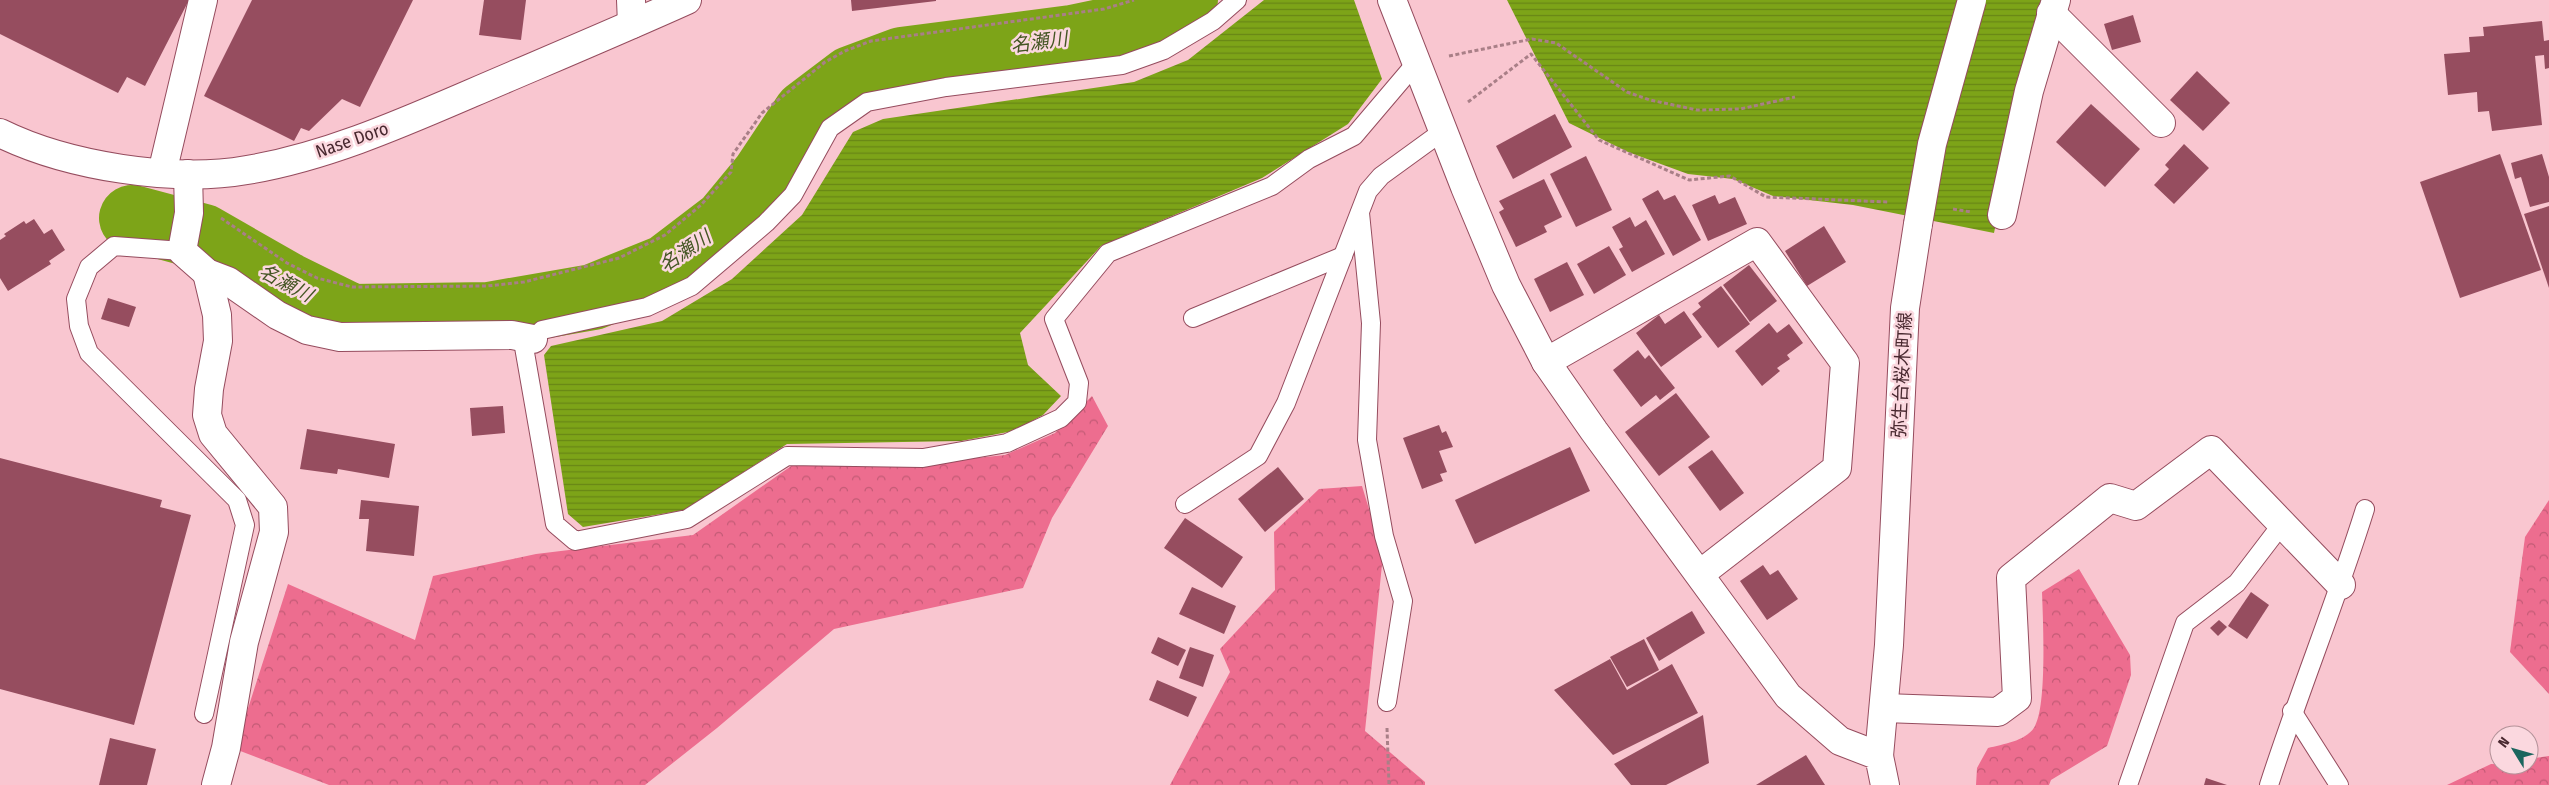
<svg xmlns="http://www.w3.org/2000/svg" width="2549" height="785" font-family="'Fira Sans Condensed','Noto Sans JP',sans-serif">
	<style>
		.forest { fill: url(#forest-crowns) }
		.water { fill: url(#water-rules) }
		.lines { fill: none; stroke-linecap: round; stroke-linejoin: round }
		.river { stroke: #7da418; stroke-width: 66 }
		.building { fill: #964d5f }
		.lane-casing { stroke: #954c5e; stroke-width: 20 }
		.street-casing { stroke: #954c5e; stroke-width: 30 }
		.secondary-casing { stroke: #954c5e; stroke-width: 30 }
		.path { stroke: #a97f87; stroke-width: 3; stroke-dasharray: 4 2.5; stroke-linecap: butt }
		.lane { stroke: #fff; stroke-width: 18 }
		.street { stroke: #fff; stroke-width: 28 }
		.secondary { stroke: #fff; stroke-width: 28 }
		.secondary-bridge-casing { stroke: #954c5e; stroke-width: 30; stroke-linecap: butt }
		.secondary-bridge { stroke: #fff; stroke-width: 28 }
		.labels { text-anchor: middle; dominant-baseline: central; stroke-width: 5; stroke-linejoin: round; paint-order: stroke }
		.street-label { font-size: 18px; fill: #492930; stroke: #fbd8df }
		.water-label { font-size: 19px; font-style: italic; fill: #455624; stroke: #fbd8df }
	</style>
	<defs>
		<pattern id="forest-crowns" width="20" height="18" patternUnits="userSpaceOnUse" patternTransform="scale(1.25)"><rect width="20" height="18" fill="#ed6d8f"/><path d="M2 6a3 3 0 1 1 6 0M12 15a3 3 0 1 1 6 0" fill="none" stroke="#c25a75"/></pattern>
		<pattern id="water-rules" width="6" height="5" patternUnits="userSpaceOnUse" patternTransform="scale(1.25)"><rect width="6" height="5" fill="#7da418"/><path d="M0 2.5h6" fill="none" stroke="#688616"/></pattern>
	</defs>
	<rect width="100%" height="100%" fill="#f9c6d0"/>
	<g class="forest">
		<path d="M1092 396 1108 426 1052 518 1023 588 834 629 717 728 645 785H329L235 749 288 584 415 640 433 576 536 554 693 535 794 464 928 463 1005 455 1055 433Z"/>
		<path d="M1362 486 1383 555 1365 731 1425 782V785H1170L1230 672 1220 649 1275 590 1274 532 1319 489Z"/>
		<path d="M2549 500V694L2510 652 2525 537Z"/>
		<path d="M2079 569 2130 655 2131 675 2107 746 2051 780 2049 785H1976L1977 768 1988 748C2003 744 2027 741 2035 726 2047 704 2043 620 2042 592Z"/>
		<path d="M2549 756V785H2447L2491 764 2529 765V759Z"/>
	</g>
	<g class="water">
		<path d="M1264 0H1354L1382 79 1348 124 1262 178 1101 246 1020 333 1028 365 1061 396 1043 415 1013 431 961 441 787 444 685 510 583 527 568 514 544 355 551 346 662 321 732 279 802 215 853 132 883 119 1134 82 1188 60Z"/>
		<path d="M1507 0H2049L2025 79 1994 233 1853 205 1773 196 1733 179 1688 174 1628 152 1569 123Z"/>
	</g>
	<g class="lines">
		<path class="river" d="M132 218 203 237 287 285 352 317 489 315 593 297 667 267 726 222 764 176 806 113 851 79 902 60 1072 38 1130 26 1185 0"/>
	</g>
	<g class="building">
		<path d="M0 0H189L145 86 127 77 118 93 0 34Z"/>
		<path d="M252 0H413L360 107 342 99 309 131 301 128 294 141 204 96Z"/>
		<path d="M484 0H526L521 40 479 35Z"/>
		<path d="M851 0H936V1L852 11Z"/>
		<path d="M2133 15 2141 42 2112 50 2104 24Z"/>
		<path d="M2542 21 2544 41 2549 40V68L2545 69 2544 55 2535 56 2542 125 2492 131 2489 111 2478 112 2477 92 2448 95 2444 54 2470 52 2469 37 2484 36 2483 27Z"/>
		<path d="M2197 71 2230 103 2203 131 2170 100Z"/>
		<path d="M2091 104 2140 149 2105 187 2056 142Z"/>
		<path d="M1555 114 1572 147 1513 179 1496 146Z"/>
		<path d="M2184 144 2209 168 2174 204 2154 185 2169 169 2165 165Z"/>
		<path d="M2500 154 2541 270 2460 298 2420 182Z"/>
		<path d="M2542 154 2549 177V202L2530 207 2521 177 2515 179 2511 163Z"/>
		<path d="M1586 156 1612 210 1576 227 1550 174Z"/>
		<path d="M1544 179 1562 217 1544 226 1547 232 1516 247 1499 212 1504 209 1499 201Z"/>
		<path d="M1658 190 1664 200 1675 195 1701 240 1673 256 1642 199Z"/>
		<path d="M1715 195 1719 204 1735 197 1747 224 1708 241 1692 205Z"/>
		<path d="M2549 206V288L2524 214Z"/>
		<path d="M1630 217 1635 227 1646 220 1665 254 1632 272 1619 249 1623 247 1612 227Z"/>
		<path d="M34 219 44 234 52 229 65 250 49 261 51 264 8 291 0 278V240L6 236 4 234 24 221 26 224Z"/>
		<path d="M1824 226 1846 262 1807 286 1785 251Z"/>
		<path d="M1609 246 1626 275 1594 294 1577 264Z"/>
		<path d="M1567 262 1584 295 1550 312 1534 279Z"/>
		<path d="M1749 265 1777 301 1750 322 1723 285Z"/>
		<path d="M1721 286 1750 324 1718 348 1692 314 1701 307 1698 303Z"/>
		<path d="M108 298 136 307 129 327 101 319Z"/>
		<path d="M1684 311 1702 337 1661 367 1636 333 1659 315 1665 324Z"/>
		<path d="M1769 323 1777 333 1789 324 1803 343 1787 355 1790 359 1777 368 1780 371 1762 386 1735 351Z"/>
		<path d="M1638 350 1645 359 1649 355 1675 388 1660 400 1656 395 1641 407 1613 370Z"/>
		<path d="M1676 393 1710 437 1659 476 1625 432Z"/>
		<path d="M503 406 505 433 472 436 470 408Z"/>
		<path d="M1439 425 1442 433 1446 431 1453 447 1439 451 1447 472 1440 474 1443 481 1422 489 1403 438Z"/>
		<path d="M307 429 395 444 389 478 338 469 337 474 300 469Z"/>
		<path d="M1570 447 1590 491 1475 544 1455 500Z"/>
		<path d="M1712 450 1744 493 1720 511 1688 467Z"/>
		<path d="M0 458 162 500 160 507 191 515 134 725 0 689Z"/>
		<path d="M1278 467 1304 499 1265 532 1238 499Z"/>
		<path d="M361 500 419 506 414 556 366 551 369 519H359Z"/>
		<path d="M1185 518 1243 557 1222 588 1164 548Z"/>
		<path d="M1763 565 1770 575 1778 570 1798 599 1767 620 1740 581Z"/>
		<path d="M1192 587 1236 606 1224 634 1179 614Z"/>
		<path d="M2251 592 2269 605 2247 639 2228 626Z"/>
		<path d="M1692 611 1705 633 1659 661 1646 638Z"/>
		<path d="M2219 620 2227 627 2218 636 2210 628Z"/>
		<path d="M1158 637 1186 650 1178 666 1151 653Z"/>
		<path d="M1644 639 1659 670 1627 687 1610 657Z"/>
		<path d="M1190 647 1214 655 1203 687 1179 678Z"/>
		<path d="M1610 659 1627 690 1672 664 1698 713 1613 755 1554 690Z"/>
		<path d="M1157 680 1197 697 1188 717 1149 700Z"/>
		<path d="M1703 715 1709 763 1666 785H1631L1614 764Z"/>
		<path d="M110 738 156 749 147 785H99Z"/>
		<path d="M1806 755 1825 785H1756Z"/>
		<path d="M2206 778 2227 785H2204Z"/>
	</g>
	<g class="lines">
		<g class="lane-casing">
			<g id="lane">
				<path d="M1237 0 1213 21 1164 50 1122 65 946 87 867 102 830 128 793 195 766 223 692 286 647 307 542 330 524 347 555 524 575 541 687 519 787 456 923 458 1007 443 1061 418 1077 402 1079 383 1054 319 1108 253 1272 186 1309 159 1354 136 1416 63"/>
				<path d="M1360 213 1371 323 1367 440 1384 536 1403 601 1387 702"/>
				<path d="M182 251 114 246 89 267 76 299 79 326 89 353 237 500 245 525 204 714"/>
				<path d="M1193 318 1343 256"/>
				<path d="M1185 504 1258 456 1286 403 1368 191 1381 176 1443 131"/>
				<path d="M2292 711 2339 785"/>
				<path d="M2128 785 2185 623 2237 583 2282 524"/>
				<path d="M2269 785C2299 692 2336 602 2365 509"/>
			</g>
		</g>
		<g class="street-casing">
			<g id="street">
				<path d="M631 0 632 24"/>
				<path d="M2051 13 2161 123"/>
				<path d="M162 173 203 0"/>
				<path d="M188 174 189 213 182 251 207 273 228 281 277 315 307 330 340 337 512 335 533 339"/>
				<path d="M2002 215 2029 91 2056 0"/>
				<path d="M207 273 217 315 218 341 209 389 207 415 213 434 273 507 274 532 244 642 226 748 216 785"/>
				<path d="M1546 362 1757 242 1845 363 1837 468 1700 574"/>
				<path d="M1884 708 1998 712 2017 698 2011 578 2110 498 2136 506 2211 450 2341 585"/>
			</g>
		</g>
		<g class="secondary-casing">
			<g id="secondary">
				<path d="M1392 0 1465 187 1506 285 1546 362 1594 431 1788 696 1840 741 1879 756 1885 785"/>
				<path d="M0 133C67 166 174 183 247 170 325 157 400 124 472 93 544 62 616 32 687 0"/>
				<path d="M1879 756 1889 645 1905 308 1918 224"/>
			</g>
		</g>
		<g class="path">
			<path d="M1449 56 1532 39 1556 43 1627 92 1650 100 1697 110 1740 109 1795 97"/>
			<path d="M1468 102 1531 54 1599 140 1689 180 1730 176 1766 197 1889 202"/>
			<path d="M1953 209 1971 212"/>
			<path d="M221 218 287 263 317 278 352 287 487 286 524 282 619 258 665 235 701 205 731 172 733 154 762 113 825 62 845 51 871 41 1104 9 1134 0"/>
			<path d="M1387 728 1389 785"/>
		</g>
		<use href="#lane" class="lane"/>
		<use href="#street" class="street"/>
		<use href="#secondary" class="secondary"/>
		<g class="secondary-bridge-casing">
			<path id="secondary-bridge" d="M1918 224 1932 144 1972 0"/>
		</g>
		<use href="#secondary-bridge" class="secondary-bridge"/>
	</g>
	<g class="labels">
		<g class="street-label">
			<text transform="translate(352 140) rotate(-19)">Nase Doro</text>
			<text transform="translate(1902 375) rotate(-87)">弥生台桜木町線</text>
		</g>
		<g class="water-label">
			<text transform="translate(1039 42) rotate(-7)">名瀬川</text>
			<text transform="translate(685 251) rotate(-34)">名瀬川</text>
			<text transform="translate(286 283) rotate(28)">名瀬川</text>
		</g>
	</g>
	<g transform="translate(2514 750) rotate(307)"><circle r="24" fill="#fbd8df" stroke="#b49299"/>
	<path d="M0-4L9 19L0 12L-9 19Z" fill="#1b665e"/>
	<text y="-8" font-size="14" font-weight="bold" text-anchor="middle" fill="#492930">N</text>
	</g>
</svg>
